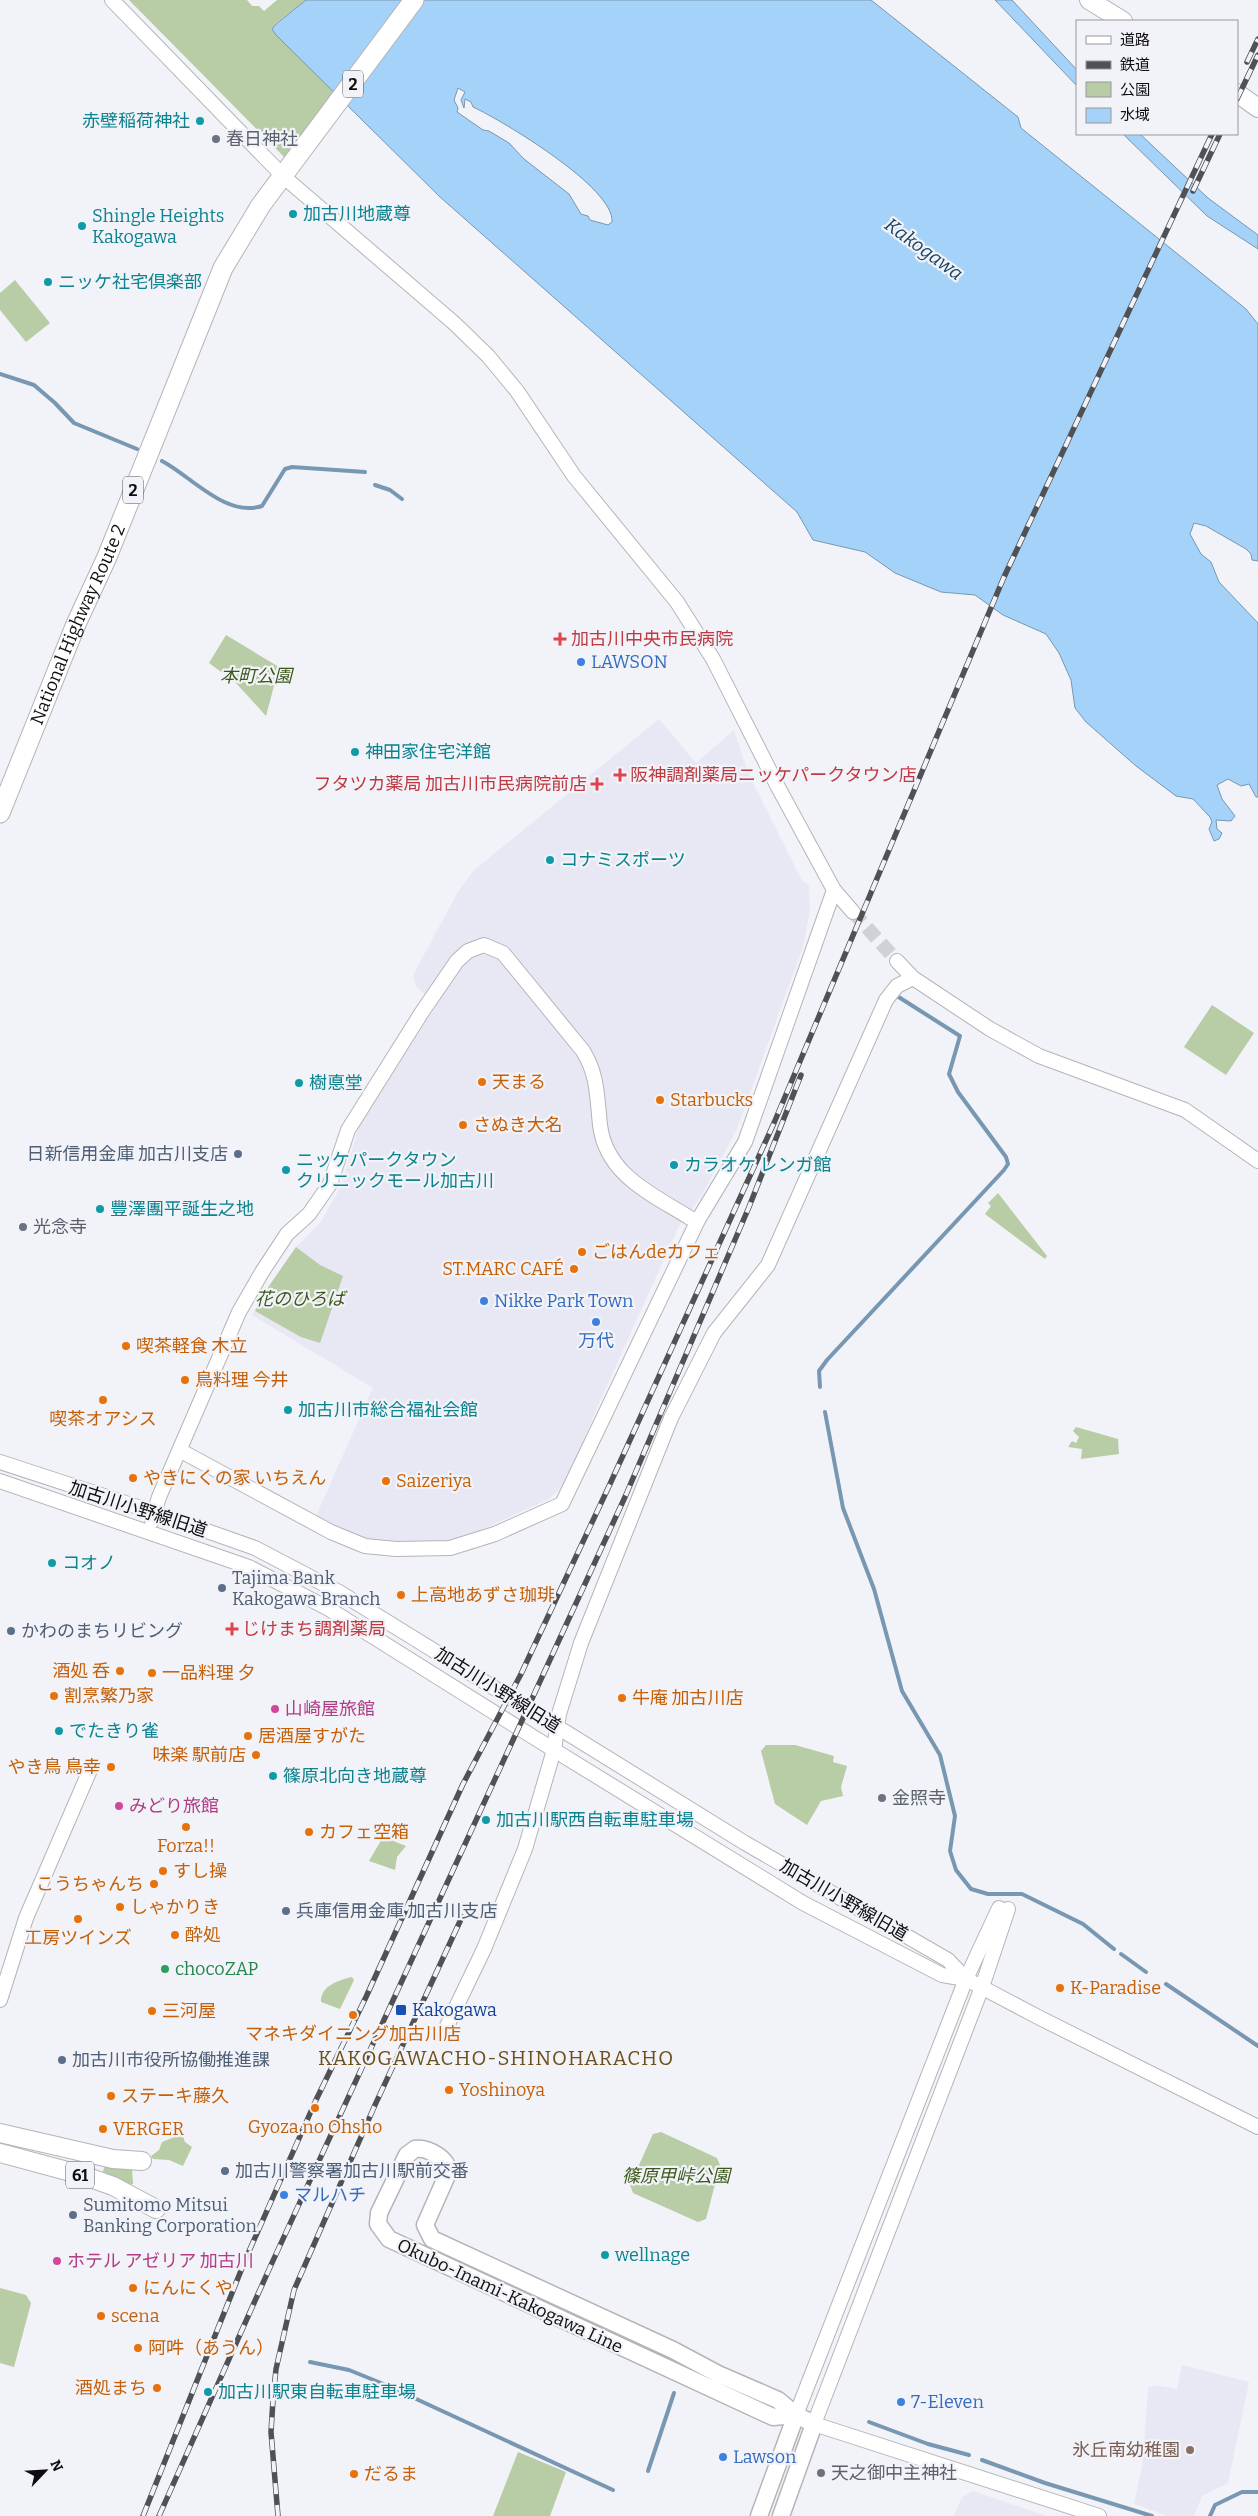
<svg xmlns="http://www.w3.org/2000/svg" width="1258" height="2516" font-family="Bitter,'Noto Sans JP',serif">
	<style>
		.built { fill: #e7e8f4 }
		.green { fill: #b8cca5 }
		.water { fill: #a5d2f8; stroke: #7897b2; fill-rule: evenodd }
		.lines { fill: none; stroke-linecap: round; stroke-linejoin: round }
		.stream { stroke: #7897b2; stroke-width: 4 }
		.tertiary-tunnel { stroke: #d0d1d5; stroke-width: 14; stroke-dasharray: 14 7; stroke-linecap: butt }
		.tertiary-casing { stroke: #b4b4b9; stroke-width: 16 }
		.secondary-casing { stroke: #b4b4b9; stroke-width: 19 }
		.primary-casing { stroke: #b4b4b9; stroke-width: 20 }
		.trunk-casing { stroke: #b4b4b9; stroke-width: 21 }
		.tertiary { stroke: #fff; stroke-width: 14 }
		.secondary { stroke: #fff; stroke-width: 16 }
		.primary { stroke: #fff; stroke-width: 18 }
		.trunk { stroke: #fff; stroke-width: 19 }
		.rail-casing { stroke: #505154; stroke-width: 5.5 }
		.rail { stroke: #f2f3f8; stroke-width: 4; stroke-dasharray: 11; stroke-linecap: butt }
		.culture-dot { fill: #0f9aa8; stroke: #f2f3f8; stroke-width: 2 }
		.worship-dot { fill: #6b7280; stroke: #f2f3f8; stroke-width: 2 }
		.health-dot { fill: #e0444e; stroke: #f2f3f8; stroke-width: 2 }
		.shop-dot { fill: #3f7fe0; stroke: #f2f3f8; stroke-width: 2 }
		.food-dot { fill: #e8710a; stroke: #f2f3f8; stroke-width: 2 }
		.service-dot { fill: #5c6f8a; stroke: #f2f3f8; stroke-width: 2 }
		.hotel-dot { fill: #d1479c; stroke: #f2f3f8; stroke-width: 2 }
		.leisure-dot { fill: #2e9e5b; stroke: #f2f3f8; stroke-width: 2 }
		.transit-dot { fill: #1a4fb4; stroke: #f2f3f8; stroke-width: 2 }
		.education-dot { fill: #8d6e63; stroke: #f2f3f8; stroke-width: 2 }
		.labels { text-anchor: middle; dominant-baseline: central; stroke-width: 4.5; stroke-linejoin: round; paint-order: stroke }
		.shield { fill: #f2f3f8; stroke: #525356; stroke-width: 1 }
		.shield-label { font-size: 16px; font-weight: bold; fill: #0e0e10 }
		.culture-label { font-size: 18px; fill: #0d838f; stroke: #f2f3f8; text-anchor: start }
		.worship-label { font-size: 18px; fill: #5b616d; stroke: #f2f3f8; text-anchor: start }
		.street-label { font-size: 18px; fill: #0e0e10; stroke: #f2f3f8 }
		.health-label { font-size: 18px; fill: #be3a42; stroke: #f2f3f8; text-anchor: start }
		.shop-label { font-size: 18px; fill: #366cbe; stroke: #f2f3f8; text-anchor: start }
		.park-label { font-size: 18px; font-style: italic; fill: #3d591a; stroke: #f2f3f8 }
		.food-label { font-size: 18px; fill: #c56008; stroke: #f2f3f8; text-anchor: start }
		.service-label { font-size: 18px; fill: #4e5e75; stroke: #f2f3f8; text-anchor: start }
		.hotel-label { font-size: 18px; fill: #b23c85; stroke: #f2f3f8; text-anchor: start }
		.leisure-label { font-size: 18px; fill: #27864d; stroke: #f2f3f8; text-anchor: start }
		.transit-label { font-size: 18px; fill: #164399; stroke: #f2f3f8; text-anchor: start }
		.education-label { font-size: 18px; fill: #785e54; stroke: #f2f3f8; text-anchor: end }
		.water-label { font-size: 19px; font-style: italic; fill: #184362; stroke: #f2f3f8 }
		.quarter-label { font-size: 20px; letter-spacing: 1px; fill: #6d4f19; stroke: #f2f3f8 }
	</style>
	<rect width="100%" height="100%" fill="#f2f3f8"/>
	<g class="built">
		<path d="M659 719 696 763 734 730 748 773 801 879 809 886 810 911 803 947 737 1129 701 1197 679 1226 593 1417 566 1483 549 1499 466 1537 412 1546 360 1537 315 1518 373 1388 252 1315 269 1286 296 1247 320 1223 341 1186 359 1127 436 1006 416 986 413 975 458 892 473 871Z"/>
		<path d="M1182 2365 1249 2382 1228 2483 1202 2496 1194 2516H1168L1134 2504 1143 2461 1148 2388 1155 2385 1177 2389Z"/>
		<path d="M973 2491 1047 2516H954L962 2497Z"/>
	</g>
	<g class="green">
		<path d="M129 0H247L252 6H259L264 11 277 0H306L275 24 272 29 338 96 288 161Z"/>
		<path d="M15 280 50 323 26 342 0 310V293Z"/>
		<path d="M226 635 279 667 266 716 236 683 209 663Z"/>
		<path d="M1212 1005 1254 1033 1226 1075 1184 1047Z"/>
		<path d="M998 1193 1047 1256 1045 1259 985 1214 991 1206 988 1203Z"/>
		<path d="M296 1247 320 1265 343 1276 320 1343 301 1337 255 1311 269 1286Z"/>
		<path d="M1076 1427 1118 1439 1119 1454 1081 1459 1082 1449 1068 1447 1072 1441 1076 1443 1079 1437 1073 1431Z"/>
		<path d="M766 1745H795L834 1756 833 1762 847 1766 841 1787 843 1796 821 1801 807 1825 775 1804 761 1751Z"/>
		<path d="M383 1837 406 1846 397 1857 395 1870 369 1861Z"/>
		<path d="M352 1977 354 1980 340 2009 321 2002C320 1986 339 1980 352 1977Z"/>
		<path d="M661 2132 717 2158 720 2165 706 2219 698 2222 633 2193 630 2185 653 2134Z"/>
		<path d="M182 2134 185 2142 192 2147 183 2166 169 2160 153 2159 151 2156 159 2150 162 2142Z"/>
		<path d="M105 2164 132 2169 133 2184 128 2185 103 2172Z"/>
		<path d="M0 2288 26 2295 31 2303 14 2367 0 2363Z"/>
		<path d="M518 2452 566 2472 550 2516H493Z"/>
	</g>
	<g class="water">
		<path d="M306 0H871L1018 117 1021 128 1246 309 1258 324V561L1252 560 1251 554 1246 549 1206 526 1194 523 1190 534 1201 554 1211 562 1219 582 1258 623V797H1256L1249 784 1241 786 1228 779 1217 785 1222 799 1235 816 1231 821 1216 820 1217 829 1222 833 1219 839 1214 841 1209 829 1212 822 1210 817 1193 799 1176 796 1136 766 1086 722 1075 708 1071 680 1059 653 1046 634 1003 615 975 595 941 592 895 573 865 552 813 540 797 512 440 197 276 35 272 29 275 25ZM458 88 465 92 461 100 464 108 465 99 471 102 473 107C503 121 615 188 612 222L608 225 590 220 588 216 581 214 569 194 524 159 509 143 489 131 483 130 457 112 458 108 454 100Z"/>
		<path d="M995 0H1012L1077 70V86Z"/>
		<path d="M1123 134H1140L1208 198 1258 235V249L1207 216Z"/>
	</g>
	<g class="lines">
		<g class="stream">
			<path d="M0 374 34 385 55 403 74 423 137 449"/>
			<path d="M162 461C191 476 226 518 262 506L285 469 292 467 365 472"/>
			<path d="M375 485 390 490 402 499"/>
			<path d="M820 1387 819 1371 827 1360 1004 1170 1008 1164 1006 1157 958 1092 949 1074 960 1036 897 996"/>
			<path d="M825 1412 843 1508 874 1589 902 1691 940 1755 955 1816 950 1851 956 1870 971 1889 988 1894H1022L1083 1924 1114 1949"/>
			<path d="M1121 1954 1146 1972"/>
			<path d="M1166 1984 1258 2046"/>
			<path d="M310 2362 349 2370 386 2385 613 2490"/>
			<path d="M869 2422 928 2444 969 2455"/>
			<path d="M982 2460 1045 2483 1152 2516"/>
			<path d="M648 2471 674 2393"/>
			<path d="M1210 2516 1215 2505 1242 2492H1258"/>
		</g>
		<path class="tertiary-tunnel" d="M853 912 897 961"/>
		<g class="tertiary-casing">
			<g id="tertiary">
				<path d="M112 0 284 177 454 323 488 356 517 391 574 476 677 602 713 659 778 787 834 890 853 912"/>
				<path d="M897 961 913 978 990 1029 1039 1056 1185 1110 1258 1161"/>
				<path d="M181 1451 331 1532 365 1546 396 1549 450 1548 495 1534 562 1504 698 1220 745 1142 834 890"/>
				<path d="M0 1462 153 1512 255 1548 339 1592 745 1843 948 1960 966 1979 1038 2017 1258 2127"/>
				<path d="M0 1481 249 1567 329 1609 554 1750 803 1903 942 1975 966 1979"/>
				<path d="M152 1521 159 1497 239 1312 262 1272 287 1234 309 1214 330 1184 348 1130 422 1012 457 961 468 951 484 945 503 953 583 1051C598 1075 597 1098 600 1125 606 1175 652 1194 690 1218L698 1220"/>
				<path d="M1008 1909 982 1987 814 2424 1099 2516"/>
				<path d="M0 2000 26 1918 90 1770"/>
				<path d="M447 2026 484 1949 525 1849 554 1750 559 1714 581 1643 671 1418 714 1333 768 1265 886 1000 897 986 913 978"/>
				<path d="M796 2415 966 1979 999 1908"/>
			</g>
		</g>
		<g class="secondary-casing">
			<g id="secondary">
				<path d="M415 2149C428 2147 449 2159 448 2173L425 2225 432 2239 673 2350 718 2374 778 2400 796 2415 773 2417 389 2239 378 2224 379 2213 407 2155Z"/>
				<path d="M759 2516 796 2415 814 2424 781 2516"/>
			</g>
		</g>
		<g class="primary-casing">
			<g id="primary">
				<path d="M1089 0 1123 21"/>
				<path d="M1237 93 1258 108"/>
				<path d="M0 2133 113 2159 142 2161"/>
				<path d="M0 2153 82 2175 113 2186 156 2209"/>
			</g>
		</g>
		<g class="trunk-casing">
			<g id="trunk">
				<path id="s1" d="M0 813 76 624 107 557 223 268 261 205 414 0"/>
			</g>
		</g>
		<use href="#tertiary" class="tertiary"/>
		<use href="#secondary" class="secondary"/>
		<use href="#primary" class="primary"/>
		<use href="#trunk" class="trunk"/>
		<g class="rail-casing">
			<g id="rail">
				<path d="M1247 62 1258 39"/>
				<path d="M1237 99 1258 55"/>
				<path d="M1193 191 1220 134"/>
				<path d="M143 2516 246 2258 316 2100 366 1997 463 1784 521 1674 610 1484 774 1123 1004 577 1212 134"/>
				<path d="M159 2516 271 2265 625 1497 749 1207 801 1075"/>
				<path d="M278 2516 271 2432 273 2400 276 2369 294 2290 375 2105 462 1917"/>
			</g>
		</g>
		<use href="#rail" class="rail"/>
	</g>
	<g class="culture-dot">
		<circle cx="200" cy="121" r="5"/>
		<circle cx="293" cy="214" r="5"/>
		<circle cx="82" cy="226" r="5"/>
		<circle cx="48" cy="282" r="5"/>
		<circle cx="355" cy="752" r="5"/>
		<circle cx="550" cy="860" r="5"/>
		<circle cx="299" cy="1083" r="5"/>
		<circle cx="674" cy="1165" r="5"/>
		<circle cx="286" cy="1170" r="5"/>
		<circle cx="100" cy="1209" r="5"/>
		<circle cx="288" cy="1410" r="5"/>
		<circle cx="52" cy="1563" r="5"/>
		<circle cx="59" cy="1731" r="5"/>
		<circle cx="273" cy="1776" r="5"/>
		<circle cx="486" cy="1820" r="5"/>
		<circle cx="605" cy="2255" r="5"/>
		<circle cx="208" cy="2392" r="5"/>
	</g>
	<g class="worship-dot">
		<circle cx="216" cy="139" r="5"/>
		<circle cx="23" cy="1227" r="5"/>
		<circle cx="882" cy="1798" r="5"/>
		<circle cx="821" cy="2473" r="5"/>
	</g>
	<g class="health-dot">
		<path d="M557.5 631.5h5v5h5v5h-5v5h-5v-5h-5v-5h5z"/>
		<path d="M617.5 767.5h5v5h5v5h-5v5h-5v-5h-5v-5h5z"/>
		<path d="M594.5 776.5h5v5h5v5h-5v5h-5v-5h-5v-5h5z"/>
		<path d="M229.5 1621.5h5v5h5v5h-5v5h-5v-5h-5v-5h5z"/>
	</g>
	<g class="shop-dot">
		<circle cx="581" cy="662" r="5"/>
		<circle cx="484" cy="1301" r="5"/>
		<circle cx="596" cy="1322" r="5"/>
		<circle cx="284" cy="2195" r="5"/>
		<circle cx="901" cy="2402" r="5"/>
		<circle cx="723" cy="2457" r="5"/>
	</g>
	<g class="food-dot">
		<circle cx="482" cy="1082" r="5"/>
		<circle cx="660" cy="1100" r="5"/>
		<circle cx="463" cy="1125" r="5"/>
		<circle cx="582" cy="1252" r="5"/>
		<circle cx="574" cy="1269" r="5"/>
		<circle cx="126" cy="1346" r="5"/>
		<circle cx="185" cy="1380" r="5"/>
		<circle cx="103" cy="1400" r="5"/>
		<circle cx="133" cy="1478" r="5"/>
		<circle cx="386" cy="1481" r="5"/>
		<circle cx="401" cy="1595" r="5"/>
		<circle cx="120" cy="1671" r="5"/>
		<circle cx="152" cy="1673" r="5"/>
		<circle cx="54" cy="1696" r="5"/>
		<circle cx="622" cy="1698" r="5"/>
		<circle cx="248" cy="1736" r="5"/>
		<circle cx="256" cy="1755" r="5"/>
		<circle cx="111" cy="1767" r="5"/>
		<circle cx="186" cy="1827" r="5"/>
		<circle cx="309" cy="1832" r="5"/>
		<circle cx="163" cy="1871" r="5"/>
		<circle cx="154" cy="1884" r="5"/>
		<circle cx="120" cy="1907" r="5"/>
		<circle cx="78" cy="1919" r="5"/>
		<circle cx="175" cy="1935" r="5"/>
		<circle cx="1060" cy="1988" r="5"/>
		<circle cx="152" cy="2011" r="5"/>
		<circle cx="353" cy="2015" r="5"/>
		<circle cx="449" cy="2090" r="5"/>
		<circle cx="111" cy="2096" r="5"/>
		<circle cx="315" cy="2108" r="5"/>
		<circle cx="103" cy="2129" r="5"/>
		<circle cx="133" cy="2288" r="5"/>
		<circle cx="101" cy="2316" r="5"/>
		<circle cx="138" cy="2348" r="5"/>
		<circle cx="157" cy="2388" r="5"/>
		<circle cx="354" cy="2474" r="5"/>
	</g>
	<g class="service-dot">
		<circle cx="238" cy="1154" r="5"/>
		<circle cx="222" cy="1588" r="5"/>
		<circle cx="11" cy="1631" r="5"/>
		<circle cx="286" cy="1911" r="5"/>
		<circle cx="62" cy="2060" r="5"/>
		<circle cx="225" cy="2171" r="5"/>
		<circle cx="73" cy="2215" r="5"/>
	</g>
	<g class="hotel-dot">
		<circle cx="275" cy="1709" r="5"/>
		<circle cx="119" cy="1806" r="5"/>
		<circle cx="57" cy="2261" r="5"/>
	</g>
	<circle class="leisure-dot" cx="165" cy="1969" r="5"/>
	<rect class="transit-dot" x="395" y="2004" width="12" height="12" rx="2.5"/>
	<circle class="education-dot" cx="1190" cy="2450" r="5"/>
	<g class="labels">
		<g class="shield">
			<rect x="343" y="70.5" width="20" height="27" rx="4"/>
			<rect x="123" y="476.5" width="20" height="27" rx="4"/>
			<rect x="66" y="2161.5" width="28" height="27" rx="4"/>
		</g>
		<g class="shield-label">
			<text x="353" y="84">2</text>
			<text x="133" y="490">2</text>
			<text x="80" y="2175">61</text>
		</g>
		<g class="culture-label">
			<text x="190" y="121" text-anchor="end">赤壁稲荷神社</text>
			<text x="303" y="214">加古川地蔵尊</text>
			<text x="92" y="216">Shingle Heights<tspan x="92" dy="21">Kakogawa</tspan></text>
			<text x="58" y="282">ニッケ社宅倶楽部</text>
			<text x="365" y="752">神田家住宅洋館</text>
			<text x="560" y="860">コナミスポーツ</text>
			<text x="309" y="1083">樹悳堂</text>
			<text x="296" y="1160">ニッケパークタウン<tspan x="296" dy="21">クリニックモール加古川</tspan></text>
			<text x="684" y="1165">カラオケ レンガ館</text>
			<text x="110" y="1209">豐澤團平誕生之地</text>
			<text x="298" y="1410">加古川市総合福祉会館</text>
			<text x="62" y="1563">コオノ</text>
			<text x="69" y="1731">でたきり雀</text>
			<text x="283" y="1776">篠原北向き地蔵尊</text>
			<text x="496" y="1820">加古川駅西自転車駐車場</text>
			<text x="615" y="2255">wellnage</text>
			<text x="218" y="2392">加古川駅東自転車駐車場</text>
		</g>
		<g class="worship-label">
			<text x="226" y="139">春日神社</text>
			<text x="33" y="1227">光念寺</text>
			<text x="892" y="1798">金照寺</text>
			<text x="831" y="2473">天之御中主神社</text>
		</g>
		<g class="street-label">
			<text stroke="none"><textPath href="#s1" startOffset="204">National Highway Route 2</textPath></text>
			<text transform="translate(138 1509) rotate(18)">加古川小野線旧道</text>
			<text transform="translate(498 1690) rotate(32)">加古川小野線旧道</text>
			<text transform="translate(844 1900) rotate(30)">加古川小野線旧道</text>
			<text transform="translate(510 2296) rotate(25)">Okubo-Inami-Kakogawa Line</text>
		</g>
		<g class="health-label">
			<text x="571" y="639">加古川中央市民病院</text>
			<text x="630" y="775">阪神調剤薬局ニッケパークタウン店</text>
			<text x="587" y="784" text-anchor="end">フタツカ薬局 加古川市民病院前店</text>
			<text x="242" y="1629">じけまち調剤薬局</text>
		</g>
		<g class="shop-label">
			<text x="591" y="662">LAWSON</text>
			<text x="494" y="1301">Nikke Park Town</text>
			<text x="596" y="1341" text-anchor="middle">万代</text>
			<text x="294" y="2195">マルハチ</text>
			<text x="911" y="2402">7-Eleven</text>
			<text x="733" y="2457">Lawson</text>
		</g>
		<g class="park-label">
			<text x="256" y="676">本町公園</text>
			<text x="300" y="1299">花のひろば</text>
			<text x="676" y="2176">篠原甲峠公園</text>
		</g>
		<g class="food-label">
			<text x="492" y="1082">天まる</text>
			<text x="670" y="1100">Starbucks</text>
			<text x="473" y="1125">さぬき大名</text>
			<text x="592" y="1252">ごはんdeカフェ</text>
			<text x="564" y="1269" text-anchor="end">ST.MARC CAFÉ</text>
			<text x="136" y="1346">喫茶軽食 木立</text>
			<text x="195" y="1380">鳥料理 今井</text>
			<text x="103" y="1419" text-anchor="middle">喫茶オアシス</text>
			<text x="143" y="1478">やきにくの家 いちえん</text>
			<text x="396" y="1481">Saizeriya</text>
			<text x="411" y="1595">上高地あずさ珈琲</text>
			<text x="110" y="1671" text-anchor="end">酒処 呑</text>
			<text x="162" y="1673">一品料理 夕</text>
			<text x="64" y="1696">割烹繁乃家</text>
			<text x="632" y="1698">牛庵 加古川店</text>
			<text x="258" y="1736">居酒屋すがた</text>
			<text x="246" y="1755" text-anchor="end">味楽 駅前店</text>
			<text x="101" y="1767" text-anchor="end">やき鳥 鳥幸</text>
			<text x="319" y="1832">カフェ空箱</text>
			<text x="186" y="1846" text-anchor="middle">Forza!!</text>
			<text x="173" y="1871">すし操</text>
			<text x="144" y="1884" text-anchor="end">こうちゃんち</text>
			<text x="130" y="1907">しゃかりき</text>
			<text x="185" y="1935">酔処</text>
			<text x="78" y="1938" text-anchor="middle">工房ツインズ</text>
			<text x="1070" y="1988">K-Paradise</text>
			<text x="162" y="2011">三河屋</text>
			<text x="353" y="2034" text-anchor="middle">マネキダイニング加古川店</text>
			<text x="459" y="2090">Yoshinoya</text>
			<text x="121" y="2096">ステーキ藤久</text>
			<text x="315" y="2127" text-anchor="middle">Gyoza no Ohsho</text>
			<text x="113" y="2129">VERGER</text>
			<text x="143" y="2288">にんにくや</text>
			<text x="111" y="2316">scena</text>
			<text x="148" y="2348">阿吽（あうん）</text>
			<text x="147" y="2388" text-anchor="end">酒処まち</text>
			<text x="364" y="2474">だるま</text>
		</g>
		<g class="service-label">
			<text x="228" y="1154" text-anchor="end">日新信用金庫 加古川支店</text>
			<text x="232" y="1578">Tajima Bank<tspan x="232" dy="21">Kakogawa Branch</tspan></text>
			<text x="21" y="1631">かわのまちリビング</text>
			<text x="296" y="1911">兵庫信用金庫 加古川支店</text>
			<text x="72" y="2060">加古川市役所協働推進課</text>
			<text x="235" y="2171">加古川警察署加古川駅前交番</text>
			<text x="83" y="2205">Sumitomo Mitsui<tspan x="83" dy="21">Banking Corporation</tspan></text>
		</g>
		<g class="hotel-label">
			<text x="285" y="1709">山崎屋旅館</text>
			<text x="129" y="1806">みどり旅館</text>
			<text x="67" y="2261">ホテル アゼリア 加古川</text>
		</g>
		<g class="leisure-label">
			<text x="175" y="1969">chocoZAP</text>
		</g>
		<g class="transit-label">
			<text x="412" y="2010">Kakogawa</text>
		</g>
		<g class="education-label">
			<text x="1180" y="2450">氷丘南幼稚園</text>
		</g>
		<g class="water-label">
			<text transform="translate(924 249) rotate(36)">Kakogawa</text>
		</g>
		<g class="quarter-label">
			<text x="496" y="2058">KAKOGAWACHO-SHINOHARACHO</text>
		</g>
	</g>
	<rect x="1076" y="20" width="162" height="115" fill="#f2f3f8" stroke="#97979b"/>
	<rect x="1086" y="36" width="25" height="8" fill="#ffffff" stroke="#97979b"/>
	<text x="1120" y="45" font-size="15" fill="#0e0e10">道路</text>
	<rect x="1086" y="61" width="25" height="8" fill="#505154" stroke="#97979b"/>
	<text x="1120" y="70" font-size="15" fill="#0e0e10">鉄道</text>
	<rect x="1086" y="82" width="25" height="15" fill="#b8cca5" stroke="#97979b"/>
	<text x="1120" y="95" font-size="15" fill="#0e0e10">公園</text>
	<rect x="1086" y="108" width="25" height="15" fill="#a5d2f8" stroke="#97979b"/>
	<text x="1120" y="120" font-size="15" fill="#0e0e10">水域</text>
	<g transform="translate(45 2471) rotate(65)" stroke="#f2f3f8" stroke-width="4" paint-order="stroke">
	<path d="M0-4L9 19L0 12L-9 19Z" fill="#0e0e10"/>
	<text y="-8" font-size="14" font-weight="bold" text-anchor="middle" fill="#0e0e10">N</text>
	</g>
</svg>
